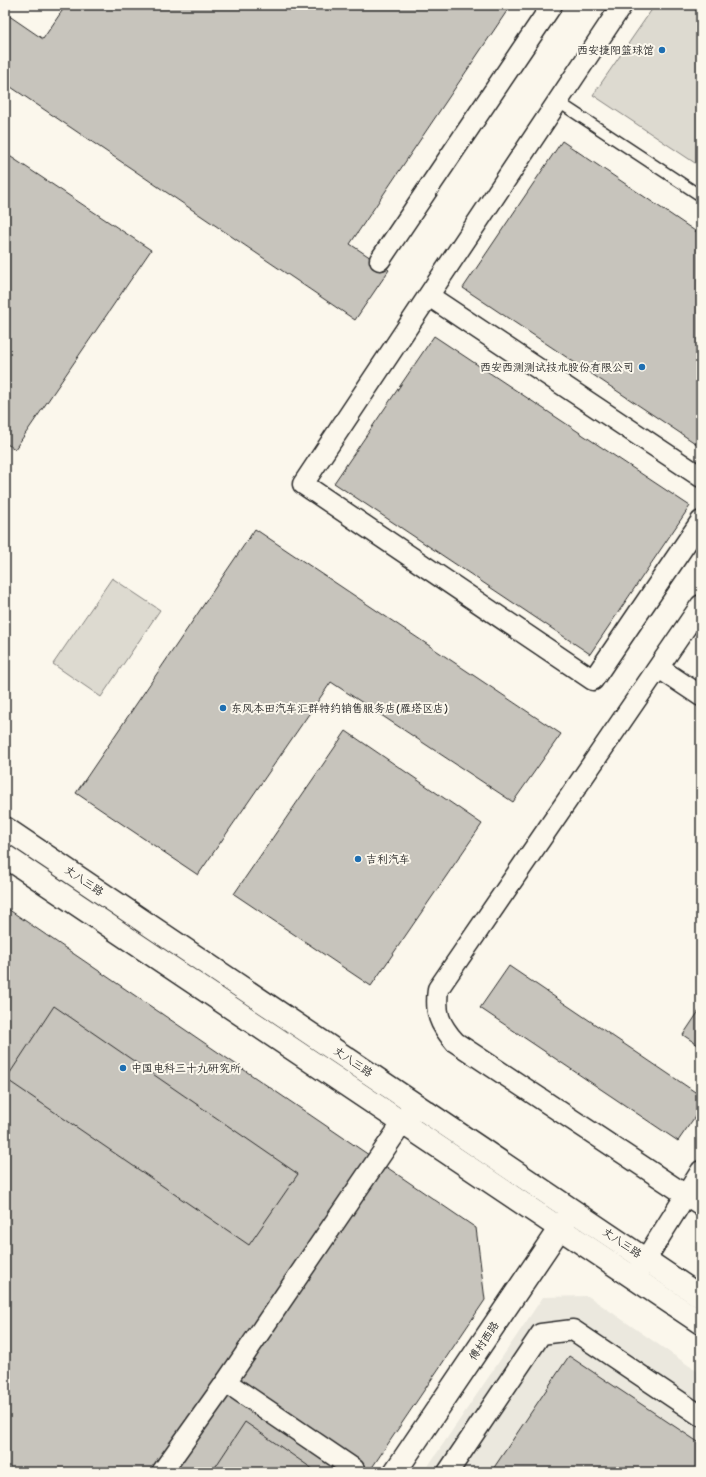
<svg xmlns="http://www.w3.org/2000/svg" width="706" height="1477" font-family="'Balsamiq Sans','LXGW WenKai TC',sans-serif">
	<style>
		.built { fill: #ebe8de }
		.green { fill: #dddad0; stroke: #84827e }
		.building { fill: #c7c4bc; stroke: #2b2b2b }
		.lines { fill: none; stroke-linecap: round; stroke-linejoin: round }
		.service-casing { stroke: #2b2b2b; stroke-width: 13 }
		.minor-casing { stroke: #2b2b2b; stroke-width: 23 }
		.tertiary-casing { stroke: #2b2b2b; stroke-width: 25 }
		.service { stroke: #fbf7ec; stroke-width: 10 }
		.minor { stroke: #fbf7ec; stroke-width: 20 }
		.tertiary { stroke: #fbf7ec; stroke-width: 22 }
		.poi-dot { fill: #1f6fb2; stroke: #fbf7ec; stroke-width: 1.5 }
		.labels { text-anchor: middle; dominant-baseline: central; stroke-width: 4; stroke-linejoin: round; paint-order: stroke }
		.poi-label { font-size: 11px; fill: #2b2b2b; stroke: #fbf7ec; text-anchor: start }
		.street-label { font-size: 11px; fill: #2b2b2b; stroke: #fbf7ec }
	</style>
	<rect width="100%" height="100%" fill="#fbf7ec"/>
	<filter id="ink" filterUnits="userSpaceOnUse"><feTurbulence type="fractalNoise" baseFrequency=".025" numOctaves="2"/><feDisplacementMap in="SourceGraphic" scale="8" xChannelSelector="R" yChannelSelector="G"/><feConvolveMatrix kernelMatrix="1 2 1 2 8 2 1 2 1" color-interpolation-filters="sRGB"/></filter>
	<g filter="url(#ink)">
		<path class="built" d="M588 1296 701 1374V1472H424L543 1297Z"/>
		<g class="green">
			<path d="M655 5H701V167L593 95Z"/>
			<path d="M112 578 160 610 101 697 53 664Z"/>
		</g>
		<g class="building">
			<path d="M66 5H511L350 244 389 270 355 320 5 83V13L43 39Z"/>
			<path d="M562 141 701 235V447L463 288Z"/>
			<path d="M5 153 151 250 15 449 5 443Z"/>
			<path d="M434 336 690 506 590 654 334 483Z"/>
			<path d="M255 529 561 734 513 802 331 682 198 875 76 793Z"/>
			<path d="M346 731 482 824 371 986 234 894Z"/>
			<path d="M5 907 476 1228 485 1300 369 1472H5Z"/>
			<path d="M509 966 701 1096V1108L678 1141 480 1008Z"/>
			<path d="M54 1006 298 1174 249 1245 6 1079Z"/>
			<path d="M701 1008V1047L683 1035Z"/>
			<path d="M569 1356 701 1444V1472H491Z"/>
			<path d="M245 1422 317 1472H212Z"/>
		</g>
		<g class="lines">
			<g class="service-casing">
				<path id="service" d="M557 101 701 196"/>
			</g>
			<g class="minor-casing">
				<g id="minor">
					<path d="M622 5 303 484 593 680 701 521"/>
					<path d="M380 260 552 5"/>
					<path d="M429 296 701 477"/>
					<path d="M701 605 438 989C435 1013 439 1024 455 1042L701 1205"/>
					<path d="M659 668 701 696"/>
					<path d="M637 1273 701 1171"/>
					<path d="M226 1382 354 1469 352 1472"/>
					<path d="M162 1472 226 1382 412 1109"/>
					<path d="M448 1472 541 1334 573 1330 701 1416"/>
				</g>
			</g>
			<g class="tertiary-casing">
				<g id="tertiary">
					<path d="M5 828 701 1297"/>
					<path d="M5 856 701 1323"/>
					<path d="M395 1472 568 1216"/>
				</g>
			</g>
			<use href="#service" class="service"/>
			<use href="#minor" class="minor"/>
			<use href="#tertiary" class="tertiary"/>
		</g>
	</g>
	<g class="poi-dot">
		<circle cx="662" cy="50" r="4"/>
		<circle cx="642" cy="367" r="4"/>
		<circle cx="223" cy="708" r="4"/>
		<circle cx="358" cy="859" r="4"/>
		<circle cx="123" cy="1068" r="4"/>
	</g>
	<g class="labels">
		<g class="poi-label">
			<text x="654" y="50" text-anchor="end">西安捷阳篮球馆</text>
			<text x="634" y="367" text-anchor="end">西安西测测试技术股份有限公司</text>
			<text x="231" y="708">东风本田汽车汇群特约销售服务店(雁塔区店)</text>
			<text x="366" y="859">吉利汽车</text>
			<text x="131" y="1068">中国电科三十九研究所</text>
		</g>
		<g class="street-label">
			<text transform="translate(84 881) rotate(34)">丈八三路</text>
			<text transform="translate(353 1062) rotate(34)">丈八三路</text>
			<text transform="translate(622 1243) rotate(34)">丈八三路</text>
			<text transform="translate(484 1341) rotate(-56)">傅村西路</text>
		</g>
	</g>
	<rect width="706" height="1477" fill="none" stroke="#fbf7ec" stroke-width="20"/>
	<rect x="10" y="10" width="686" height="1457" fill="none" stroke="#2b2b2b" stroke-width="1.5" filter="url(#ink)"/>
</svg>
